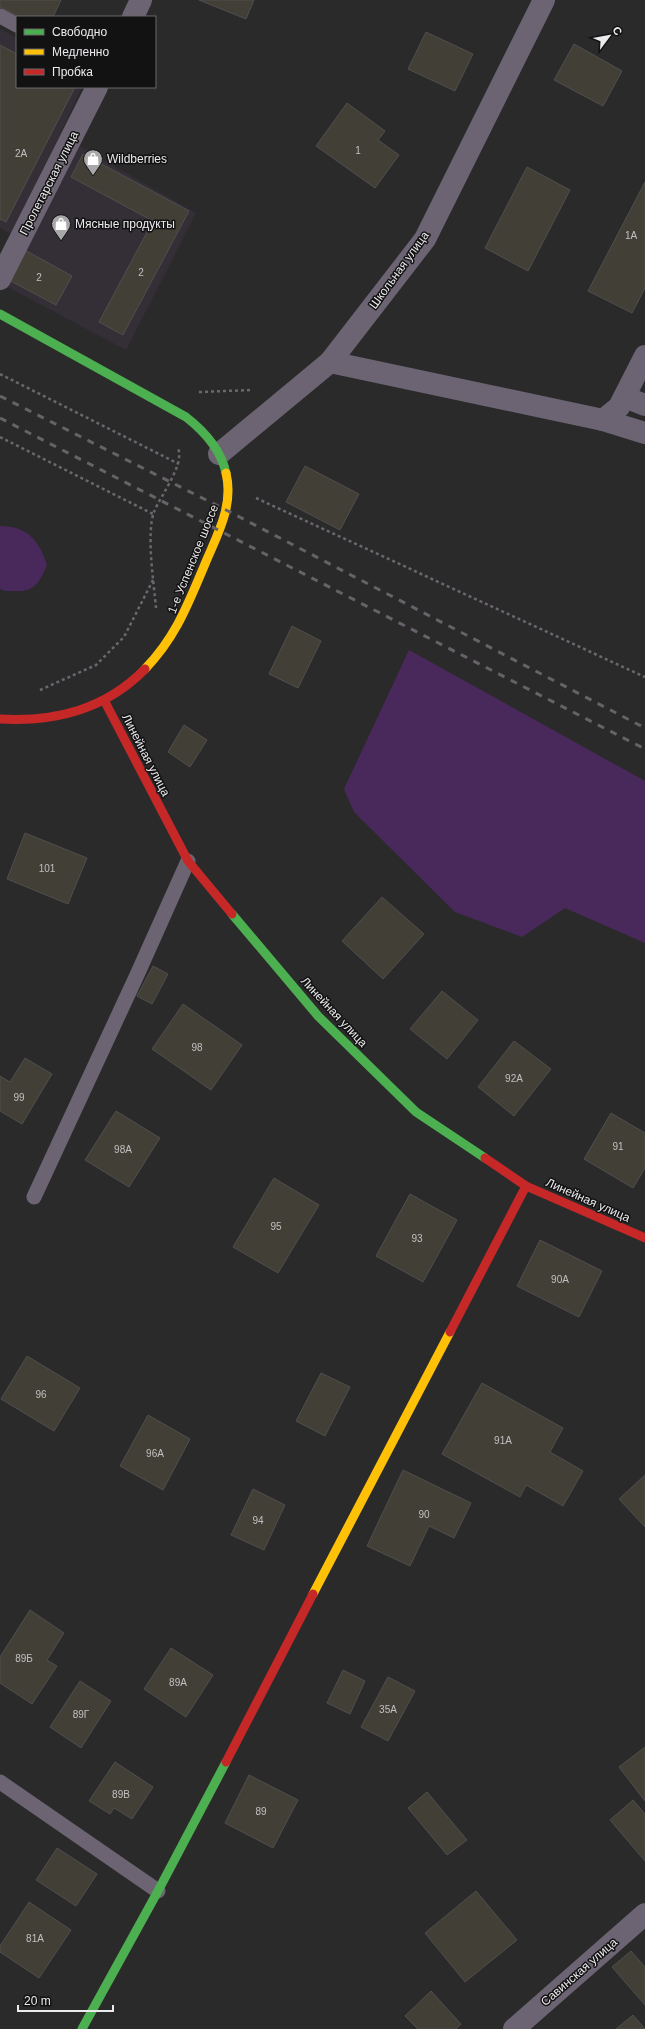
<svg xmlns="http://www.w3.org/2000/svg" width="645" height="2029" font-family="Helvetica,sans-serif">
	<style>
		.built { fill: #342f37 }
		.green { fill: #49295b }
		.building { fill: #423f37; stroke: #504f4e }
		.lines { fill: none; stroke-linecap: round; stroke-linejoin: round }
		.path { stroke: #6c666f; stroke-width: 2.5; stroke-dasharray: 3 3; stroke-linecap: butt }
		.lane { stroke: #6c6472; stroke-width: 15 }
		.street { stroke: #6c6472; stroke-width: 22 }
		.fast { stroke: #4caf50; stroke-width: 9 }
		.slow { stroke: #ffc107; stroke-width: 9 }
		.jam { stroke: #c62828; stroke-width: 9 }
		.rail { stroke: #666268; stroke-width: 3; stroke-dasharray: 7 7; stroke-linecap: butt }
		.labels { text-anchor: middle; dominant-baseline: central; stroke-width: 3; stroke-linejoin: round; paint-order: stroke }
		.number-label { font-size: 10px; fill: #c2bfc0 }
		.poi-label { font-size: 12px; fill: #eceaed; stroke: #131213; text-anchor: start }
		.street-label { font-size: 12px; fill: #eceaed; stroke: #131213 }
	</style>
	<rect width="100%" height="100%" fill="#2b2a2b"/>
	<g class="built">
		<path d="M0 29 17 38V87H82L13 235 0 228Z"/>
		<path d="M79 146 196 213 126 350 2 284Z"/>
	</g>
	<g class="green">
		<path d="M0 526C27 526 39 540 47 565 40 581 35 592 16 591 10 591 5 592 0 589Z"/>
		<path d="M409 650 645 781V943L565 908 522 937 455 912 354 812 344 789Z"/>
	</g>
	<g class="building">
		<path d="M0 0H61L53 17H20L0 7Z"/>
		<path d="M199 0H254L246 19Z"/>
		<path d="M426 32 473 54 455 91 408 69Z"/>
		<path d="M574 44 622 71 603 106 554 80Z"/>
		<path d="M0 45 17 54V87H75L6 222 0 219Z"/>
		<path d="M347 103 385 131 378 140 399 155 375 188 316 146Z"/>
		<path d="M83 154 189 211 123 335 99 322 153 221 71 177Z"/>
		<path d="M527 167 570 190 528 271 485 248Z"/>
		<path d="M645 182V288L632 313 588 291Z"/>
		<path d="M23 249 72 276 56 305 7 279Z"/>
		<path d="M305 466 359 494 340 530 286 502Z"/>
		<path d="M292 626 321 641 298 688 269 674Z"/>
		<path d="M184 725 207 740 190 767 168 752Z"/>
		<path d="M25 833 87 858 68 904 7 879Z"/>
		<path d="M382 897 424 934 383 979 342 941Z"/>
		<path d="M153 966 168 974 152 1004 137 996Z"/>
		<path d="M442 991 478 1020 447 1059 410 1029Z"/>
		<path d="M183 1004 242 1045 211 1090 152 1049Z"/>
		<path d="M514 1041 551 1069 514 1116 478 1087Z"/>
		<path d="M25 1058 52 1074 22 1124 0 1111V1076L10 1082Z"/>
		<path d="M116 1111 160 1138 129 1187 85 1160Z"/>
		<path d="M611 1113 645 1133V1168L633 1188 584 1159Z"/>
		<path d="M274 1178 319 1205 278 1273 233 1247Z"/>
		<path d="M410 1194 457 1220 423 1282 376 1256Z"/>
		<path d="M540 1240 602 1271 579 1317 517 1286Z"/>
		<path d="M27 1356 80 1388 54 1431 1 1399Z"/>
		<path d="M321 1373 350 1387 325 1436 296 1421Z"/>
		<path d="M482 1383 563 1428 550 1452 583 1471 563 1506 526 1485 520 1497 442 1454Z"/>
		<path d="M148 1415 190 1439 163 1490 120 1466Z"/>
		<path d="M403 1470 471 1503 454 1538 429 1526 410 1566 367 1546Z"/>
		<path d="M645 1475V1527L619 1499Z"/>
		<path d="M253 1489 285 1505 264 1550 231 1535Z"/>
		<path d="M30 1610 64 1633 47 1660 57 1666 32 1704 0 1683V1657Z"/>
		<path d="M171 1648 213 1675 186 1717 144 1689Z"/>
		<path d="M343 1670 365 1681 350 1714 327 1703Z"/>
		<path d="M388 1677 415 1691 388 1741 361 1727Z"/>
		<path d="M80 1681 111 1701 81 1748 50 1727Z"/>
		<path d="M645 1747V1801L619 1767Z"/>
		<path d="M115 1762 153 1787 132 1819 114 1808 110 1814 89 1801Z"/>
		<path d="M249 1775 298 1800 273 1848 225 1823Z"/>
		<path d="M427 1792 467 1840 447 1855 408 1808Z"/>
		<path d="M633 1800 645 1814V1861L610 1820Z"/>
		<path d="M57 1848 97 1874 76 1906 36 1880Z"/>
		<path d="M476 1891 517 1940 465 1982 425 1933Z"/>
		<path d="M29 1902 71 1930 39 1978 0 1952V1946Z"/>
		<path d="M631 1951 645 1967V2005L612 1967Z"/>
		<path d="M431 1991 461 2024 456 2029H418L405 2016Z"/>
		<path d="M633 2015 645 2029H616Z"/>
	</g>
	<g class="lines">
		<g class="path">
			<path d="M0 374 179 464"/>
			<path d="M199 392 252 390"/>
			<path d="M0 437 153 514"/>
			<path d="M256 498 645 677"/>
			<path d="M156 608C154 584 146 534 154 512 160 496 185 465 178 448"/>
			<path d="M40 690 96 665 124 637 153 580"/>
		</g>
		<g class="lane">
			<path d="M0 16 17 25"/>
			<path d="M34 1197 137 975 188 861"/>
			<path d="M0 1782 158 1891"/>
		</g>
		<g class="street">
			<path d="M133 17 141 0"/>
			<path d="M0 279 97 87"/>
			<path d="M330 362 603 420 645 433"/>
			<path d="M625 397 645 405"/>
			<path d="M603 420 619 407 645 356"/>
			<path d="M219 454 330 362 425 239 544 0"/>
			<path d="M514 2029 645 1914"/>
		</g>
		<g class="fast">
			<path d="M0 314 186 417C204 431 221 450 226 473"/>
			<path d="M232 914 318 1016 416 1112 485 1158"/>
			<path d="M82 2029 158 1891 226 1762"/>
		</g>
		<g class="slow">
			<path d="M145 669C176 637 188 604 205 564 217 535 234 506 226 473"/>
			<path d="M313 1594 450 1332"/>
		</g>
		<g class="jam">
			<path d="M104 700 188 861 232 914"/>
			<path d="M0 719C55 722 105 710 145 669"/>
			<path d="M485 1158 526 1186 645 1238"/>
			<path d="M450 1332 526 1186"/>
			<path d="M226 1762 313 1594"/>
		</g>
		<g class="rail">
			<path d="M0 396 228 511 645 728"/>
			<path d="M0 418 645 749"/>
		</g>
	</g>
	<defs>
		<g id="shop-pin" transform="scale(1)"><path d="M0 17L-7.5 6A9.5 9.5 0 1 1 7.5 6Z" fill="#a8a7a9" stroke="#131213"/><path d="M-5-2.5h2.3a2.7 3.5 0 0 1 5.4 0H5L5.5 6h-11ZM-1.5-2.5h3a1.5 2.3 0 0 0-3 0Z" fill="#fff"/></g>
	</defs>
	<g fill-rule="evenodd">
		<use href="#shop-pin" x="93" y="159"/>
		<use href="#shop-pin" x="61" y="224"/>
	</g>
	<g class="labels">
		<g class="number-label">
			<text x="358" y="150">1</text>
			<text x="21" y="153">2А</text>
			<text x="631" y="235">1А</text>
			<text x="141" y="272">2</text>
			<text x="39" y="277">2</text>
			<text x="47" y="868">101</text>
			<text x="197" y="1047">98</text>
			<text x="514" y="1078">92А</text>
			<text x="19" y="1097">99</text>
			<text x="618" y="1146">91</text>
			<text x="123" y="1149">98А</text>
			<text x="276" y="1226">95</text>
			<text x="417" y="1238">93</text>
			<text x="560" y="1279">90А</text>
			<text x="41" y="1394">96</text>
			<text x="503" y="1440">91А</text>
			<text x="155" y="1453">96А</text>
			<text x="424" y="1514">90</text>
			<text x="258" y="1520">94</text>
			<text x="24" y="1658">89Б</text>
			<text x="178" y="1682">89А</text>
			<text x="388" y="1709">35А</text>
			<text x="81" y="1714">89Г</text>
			<text x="121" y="1794">89В</text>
			<text x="261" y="1811">89</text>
			<text x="35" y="1938">81А</text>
		</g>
		<g class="poi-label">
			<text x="107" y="159">Wildberries</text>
			<text x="75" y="224">Мясные продукты</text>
		</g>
		<g class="street-label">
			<text transform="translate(49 183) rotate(-63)">Пролетарская улица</text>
			<text transform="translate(399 270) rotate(-54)">Школьная улица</text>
			<text transform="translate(193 559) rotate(-68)">1-е Успенское шоссе</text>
			<text transform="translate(146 755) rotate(63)">Линейная улица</text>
			<text transform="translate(334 1012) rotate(47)">Линейная улица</text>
			<text transform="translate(588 1200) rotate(24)">Линейная улица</text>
			<text transform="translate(579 1972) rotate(-41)">Савинская улица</text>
		</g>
	</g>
	<rect x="16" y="16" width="140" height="72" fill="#131213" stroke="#6a686a"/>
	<rect x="24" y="29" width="20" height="6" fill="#4caf50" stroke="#6a686a"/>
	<text x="52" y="36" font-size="12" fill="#eceaed">Свободно</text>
	<rect x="24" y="49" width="20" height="6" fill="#ffc107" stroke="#6a686a"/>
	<text x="52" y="56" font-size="12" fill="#eceaed">Медленно</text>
	<rect x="24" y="69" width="20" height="6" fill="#c62828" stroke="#6a686a"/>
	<text x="52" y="76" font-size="12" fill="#eceaed">Пробка</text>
	<g transform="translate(609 36) rotate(58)" stroke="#131213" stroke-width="3" paint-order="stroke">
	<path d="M0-3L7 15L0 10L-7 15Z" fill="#eceaed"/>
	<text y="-6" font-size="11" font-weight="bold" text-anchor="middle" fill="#eceaed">С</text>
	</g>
	<path d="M18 2005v6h95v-6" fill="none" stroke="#eceaed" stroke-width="2"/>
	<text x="24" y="2005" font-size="12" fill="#eceaed" stroke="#131213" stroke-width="3" paint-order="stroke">20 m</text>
</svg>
